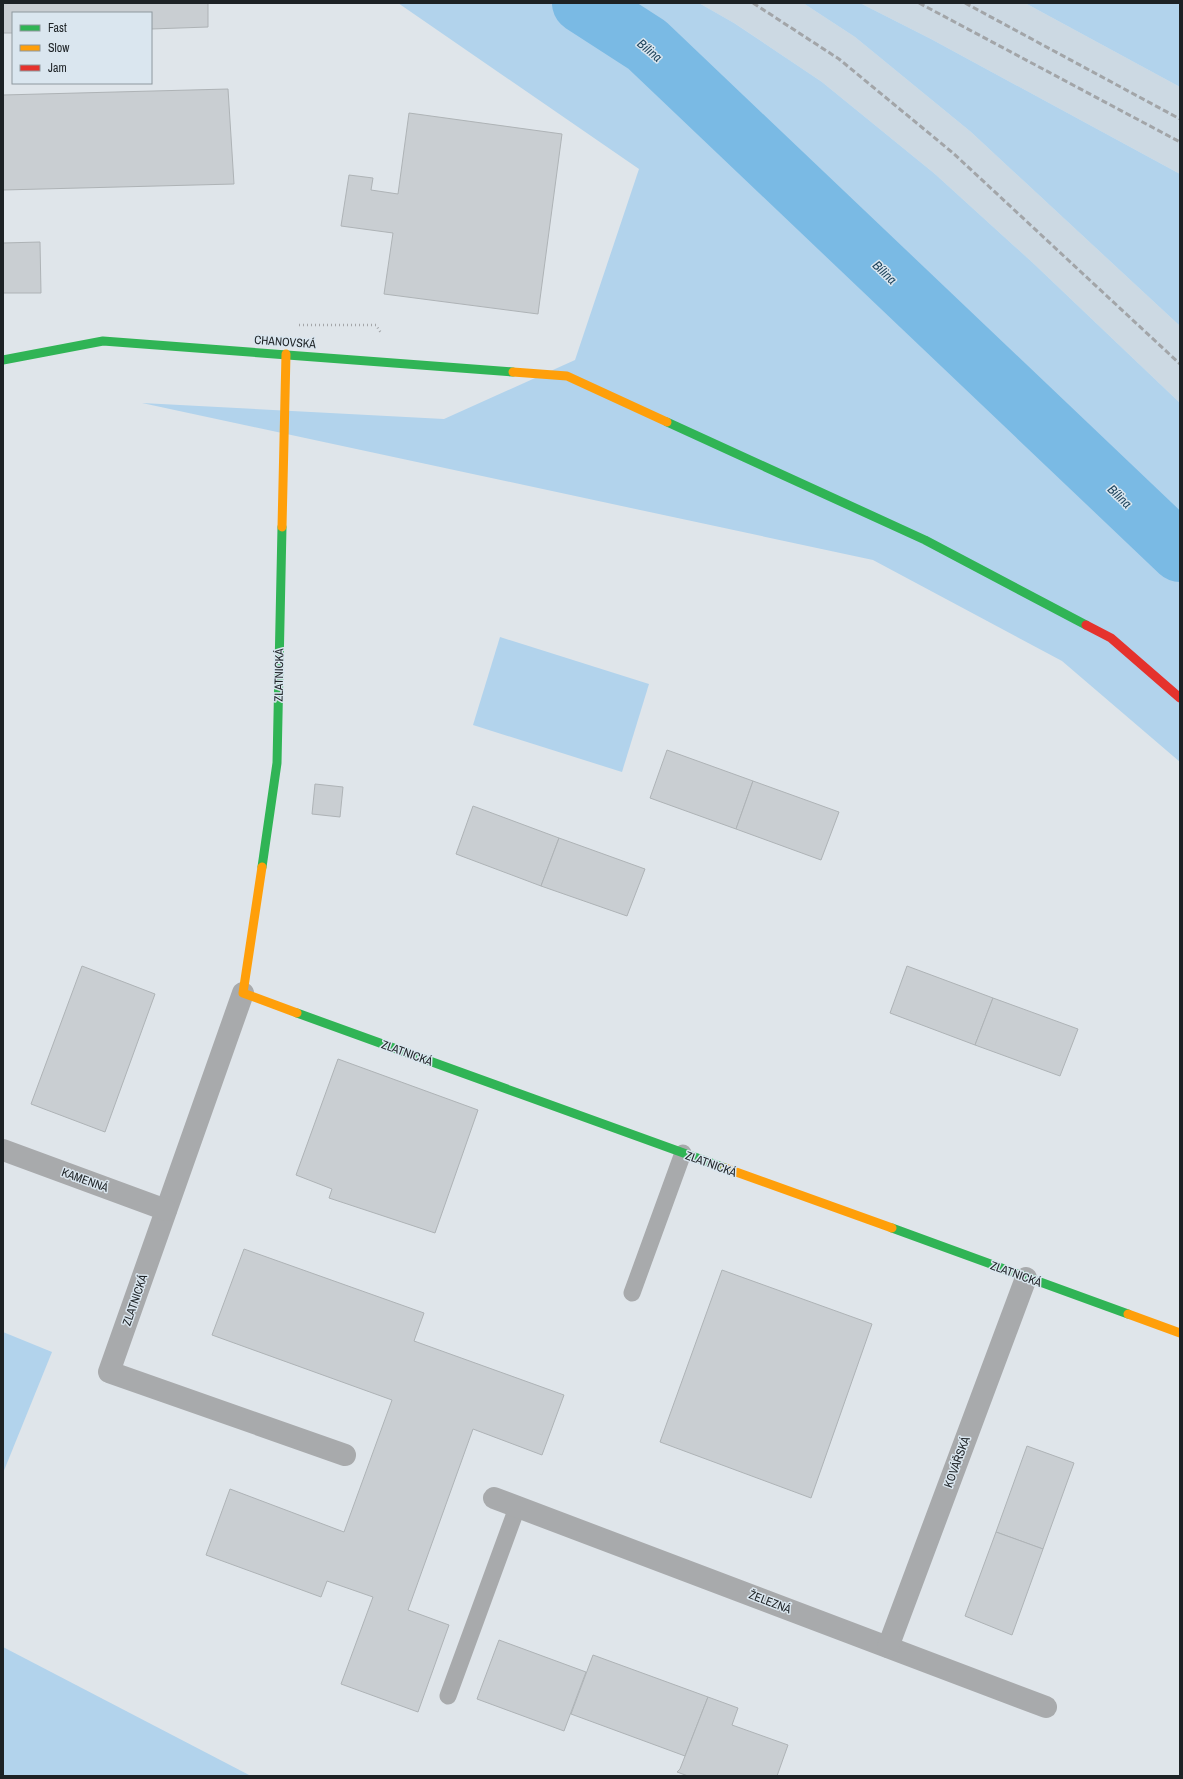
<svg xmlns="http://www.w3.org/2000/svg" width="1183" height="1779" font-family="'Archivo Narrow',sans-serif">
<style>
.built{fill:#ccd9e3}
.green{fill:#b2d3ec}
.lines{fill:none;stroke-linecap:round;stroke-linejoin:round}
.river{stroke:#7abae4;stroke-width:60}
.building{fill:#c9ced2;stroke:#aeb3b6}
.path{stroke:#a4a6a9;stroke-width:2.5;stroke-dasharray:1 3;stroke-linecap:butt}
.lane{stroke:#a8aaac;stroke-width:17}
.street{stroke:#a8aaac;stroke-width:22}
.fast{stroke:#30b455;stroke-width:9}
.slow{stroke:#ff9f0a;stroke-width:9}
.jam{stroke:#e5322d;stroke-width:9}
.rail{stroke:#a2a5a8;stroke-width:3;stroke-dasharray:6 3;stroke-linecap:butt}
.labels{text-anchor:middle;stroke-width:3;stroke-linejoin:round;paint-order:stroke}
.street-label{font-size:12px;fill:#1d2225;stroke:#dae6ef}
.water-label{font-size:13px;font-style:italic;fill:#1f445c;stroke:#dae6ef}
</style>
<rect width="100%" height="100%" fill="#dfe5ea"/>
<g class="built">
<path d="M 699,3 L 803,3 L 855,37 L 971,132 L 1180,326 L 1180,403 L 1033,263 L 935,174 L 822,82 L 734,23 Z"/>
<path d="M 860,3 L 1025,3 L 1180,87 L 1180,174 L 931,39 Z"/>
</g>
<g class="green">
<path d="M 398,3 L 699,3 L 734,23 L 822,82 L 935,174 L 1033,263 L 1180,403 L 1180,762 L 1062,661 L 873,560 L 142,403 L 444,419 L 575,360 L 639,169 Z"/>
<path d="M 803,3 L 860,3 L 931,39 L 1180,174 L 1180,326 L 971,132 L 855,37 Z"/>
<path d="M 1025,3 L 1180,3 L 1180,87 Z"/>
<path d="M 500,637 L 649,684 L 622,772 L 473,725 Z"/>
<path d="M 3,1332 L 52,1352 L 3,1473 Z"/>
<path d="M 3,1647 L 251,1776 L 3,1776 Z"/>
</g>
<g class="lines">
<path class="river" d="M 582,3 L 647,45 L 1180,552"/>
</g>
<g class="building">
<path d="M 3,3 L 208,3 L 208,27 L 151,29 L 151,13 L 13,13 L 13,33 L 3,33 Z"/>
<path d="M 228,89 L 234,184 L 3,190 L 3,95 Z"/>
<path d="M 409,113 L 562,134 L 538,314 L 384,294 L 393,233 L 341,226 L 349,175 L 373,178 L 371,190 L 398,194 Z"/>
<path d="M 40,242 L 41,293 L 3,293 L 3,243 Z"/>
<path d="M 667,750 L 753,781 L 736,829 L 650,798 Z"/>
<path d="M 753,781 L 839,812 L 821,860 L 736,829 Z"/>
<path d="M 315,784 L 343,787 L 340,817 L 312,814 Z"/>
<path d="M 473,806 L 559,838 L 541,886 L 456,854 Z"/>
<path d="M 559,838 L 645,869 L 627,916 L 541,886 Z"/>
<path d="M 82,966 L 155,994 L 105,1132 L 31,1104 Z"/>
<path d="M 907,966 L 993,998 L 975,1045 L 890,1013 Z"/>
<path d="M 993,998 L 1078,1029 L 1060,1076 L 975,1045 Z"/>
<path d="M 338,1059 L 478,1110 L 435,1233 L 329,1198 L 332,1189 L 296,1175 Z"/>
<path d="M 244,1249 L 424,1313 L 414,1341 L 564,1395 L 542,1455 L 473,1429 L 408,1610 L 449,1625 L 418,1712 L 341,1684 L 373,1597 L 327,1581 L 321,1597 L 206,1555 L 230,1489 L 344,1532 L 392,1400 L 212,1335 Z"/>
<path d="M 722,1270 L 872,1324 L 811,1498 L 660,1442 Z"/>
<path d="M 1027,1446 L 1074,1463 L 1043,1549 L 996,1532 Z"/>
<path d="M 996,1532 L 1043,1549 L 1012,1635 L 965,1616 Z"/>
<path d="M 499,1640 L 586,1672 L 564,1731 L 477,1699 Z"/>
<path d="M 593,1655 L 708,1697 L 685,1756 L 571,1714 Z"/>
<path d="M 708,1697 L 738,1708 L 732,1725 L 788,1745 L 777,1776 L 688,1776 L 677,1772 L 680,1769 Z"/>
</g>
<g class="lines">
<path class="path" d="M 299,325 L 376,325 L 381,333"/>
<g class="lane">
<path d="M 632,1293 L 683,1153"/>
<path d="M 448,1696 L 518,1505"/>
</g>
<g class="street">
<path d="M 243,993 L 109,1372 L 345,1455"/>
<path d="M 3,1150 L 166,1210"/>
<path d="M 494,1498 L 1046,1707"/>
<path d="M 888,1647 L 1026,1278"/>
</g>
<g class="fast">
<path d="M 3,360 L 103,341 L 513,372"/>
<path d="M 667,422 L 925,540 L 1086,625"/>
<path d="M 262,867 L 277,763 L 282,527"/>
<path d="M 297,1013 L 725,1168"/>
<path d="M 892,1228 L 1128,1314"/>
</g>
<g class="slow">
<path d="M 513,372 L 567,376 L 667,422"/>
<path d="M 282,527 L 286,354"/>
<path d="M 262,867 L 243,993 L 297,1013"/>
<path d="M 725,1168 L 892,1228"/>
<path d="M 1128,1314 L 1180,1333"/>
</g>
<path class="jam" d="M 1086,625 L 1111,638 L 1180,698"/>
<g class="rail">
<path d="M 753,3 L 839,59 L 953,153 L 1180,364"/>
<path d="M 919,3 L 1180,142"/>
<path d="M 965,3 L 1180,119"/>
</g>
</g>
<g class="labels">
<g class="street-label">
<text transform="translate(285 342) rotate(4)" y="4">CHANOVSKÁ</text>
<text transform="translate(279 675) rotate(-89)" y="4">ZLATNICKÁ</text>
<text transform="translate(407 1053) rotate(20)" y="4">ZLATNICKÁ</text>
<text transform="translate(711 1164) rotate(20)" y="4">ZLATNICKÁ</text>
<text transform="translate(85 1180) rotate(20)" y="4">KAMENNÁ</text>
<text transform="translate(1016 1274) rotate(20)" y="4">ZLATNICKÁ</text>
<text transform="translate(135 1300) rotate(-71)" y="4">ZLATNICKÁ</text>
<text transform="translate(957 1462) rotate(-70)" y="4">KOVÁŘSKÁ</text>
<text transform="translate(770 1602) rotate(21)" y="4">ŽELEZNÁ</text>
</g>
<g class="water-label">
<text transform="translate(650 50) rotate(40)" y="5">Bílina</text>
<text transform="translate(885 272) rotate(44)" y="5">Bílina</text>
<text transform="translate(1120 496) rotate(44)" y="5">Bílina</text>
</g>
</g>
<rect width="1183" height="1779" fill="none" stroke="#1d2225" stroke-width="8"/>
<rect x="12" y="12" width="140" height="72" fill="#dae6ef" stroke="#8e989e"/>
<rect x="20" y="25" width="20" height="6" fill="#30b455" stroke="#8e989e"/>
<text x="48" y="32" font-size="12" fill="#1d2225">Fast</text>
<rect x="20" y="45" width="20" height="6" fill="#ff9f0a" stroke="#8e989e"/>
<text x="48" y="52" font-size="12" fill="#1d2225">Slow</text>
<rect x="20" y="65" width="20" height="6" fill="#e5322d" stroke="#8e989e"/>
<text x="48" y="72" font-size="12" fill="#1d2225">Jam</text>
</svg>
